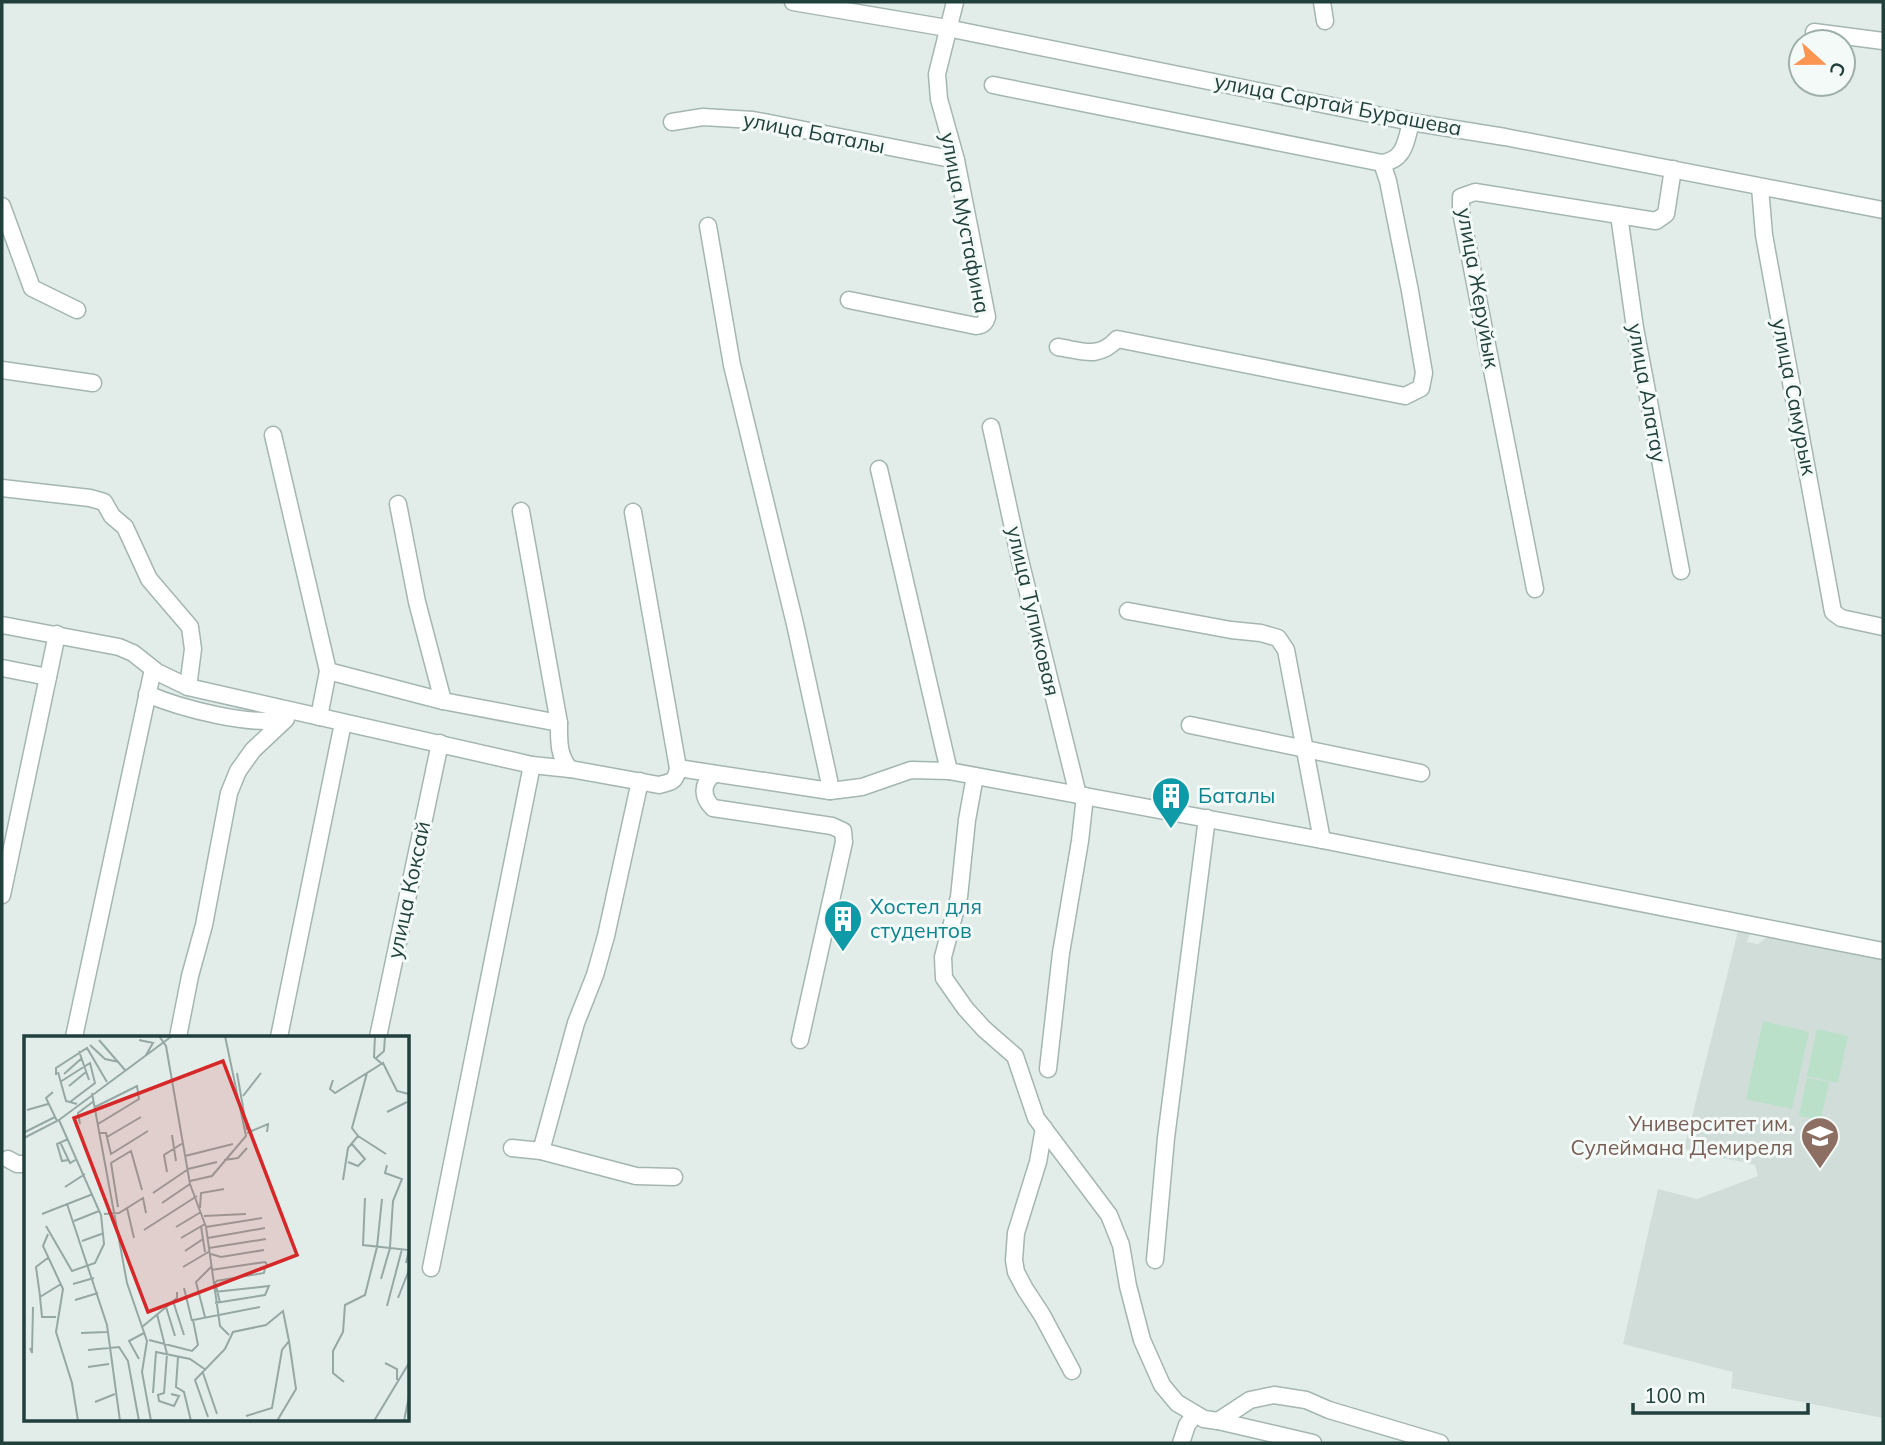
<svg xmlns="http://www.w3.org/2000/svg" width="1885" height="1445" font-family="Mulish,sans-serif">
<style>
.built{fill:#d0ddd9}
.pitch{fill:#bae0c9}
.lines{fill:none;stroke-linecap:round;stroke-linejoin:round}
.minor-casing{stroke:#a4b6b2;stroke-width:19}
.minor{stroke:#fff;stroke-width:16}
.labels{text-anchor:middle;stroke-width:6;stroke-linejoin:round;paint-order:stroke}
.street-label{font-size:21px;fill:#21403c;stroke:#f3faf7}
.culture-label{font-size:21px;fill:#0d838f;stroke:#f3faf7;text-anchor:start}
.education-label{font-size:21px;fill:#785e54;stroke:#f3faf7;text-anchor:end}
.inset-road{fill:none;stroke:#95a8a4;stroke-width:2}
.view{fill:#d62828;fill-opacity:0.15;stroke:#d62828;stroke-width:3.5}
.inset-edge{fill:none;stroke:#21403c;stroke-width:3.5}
</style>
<rect width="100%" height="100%" fill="#e2edea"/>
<path class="built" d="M 1738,931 L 1750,933 L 1747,942 L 1758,944 L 1767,937 L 1883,959 L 1883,1418 L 1731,1388 L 1733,1372 L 1623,1344 L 1658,1189 L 1697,1199 L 1758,1176 L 1755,1165 L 1684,1149 Z"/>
<g class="pitch">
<path d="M 1763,1021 L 1809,1032 L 1792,1109 L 1746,1099 Z"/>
<path d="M 1817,1029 L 1848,1036 L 1838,1083 L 1807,1076 Z"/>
<path d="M 1807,1078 L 1829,1082 L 1821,1120 L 1799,1116 Z"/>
</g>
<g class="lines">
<defs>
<g id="minor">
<path d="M 793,2 L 947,28 L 1411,122 L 1505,137 L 1883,210"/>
<path d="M 1322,2 L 1325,21"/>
<path d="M 1814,32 L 1883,41"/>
<path d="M 993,85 L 1382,163 L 1388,181 L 1410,291 L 1424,373 L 1421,388 L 1405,396 L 1117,339 C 1099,359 1083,351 1058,347"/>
<path d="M 672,122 L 703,117 L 753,120 L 956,160"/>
<path d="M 1382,163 C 1405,160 1406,141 1411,122"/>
<path d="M 1760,187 L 1764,235 L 1833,612 L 1841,618 L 1883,627"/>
<path d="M 2,206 L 32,288 L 77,310"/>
<path d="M 1619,215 L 1635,328 L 1681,571"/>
<path d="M 708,226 L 732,365 L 795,624 L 829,780 L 830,791"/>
<path d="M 849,300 L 976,326 C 982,325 985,324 987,317 L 956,160 L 939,99 L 937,74 L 955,2"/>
<path d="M 2,370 L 93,383"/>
<path d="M 991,427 L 1020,560 L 1078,795"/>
<path d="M 273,435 L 328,671 L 319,717"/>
<path d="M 879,469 L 949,771"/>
<path d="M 2,488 L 90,498 L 104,502 L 112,516 L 125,527 L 149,579 L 190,627 L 193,649 L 188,687"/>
<path d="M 398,504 L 417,602 L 443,701"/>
<path d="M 521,511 L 559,723 C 559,740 558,756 570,769"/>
<path d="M 1535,589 L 1461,212 L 1461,197 L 1475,192 L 1656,221 L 1666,214 L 1673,169"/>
<path d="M 1128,611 L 1231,630 L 1261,633 L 1278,638 L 1286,650 L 1322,840"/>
<path d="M 2,625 L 119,647 L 133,653 L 157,672 L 188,687 L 532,765 L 570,769 L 659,785 C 672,782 676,781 678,768 L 633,512"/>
<path d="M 2,668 L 48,677 L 57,634"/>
<path d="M 328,671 L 443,701 L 559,723"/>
<path d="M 147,694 C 180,708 251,727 284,719"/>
<path d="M 1190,725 L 1421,773"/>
<path d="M 678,768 L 830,791 L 862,787 L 911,770 L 949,771 L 1322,840 L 1883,951"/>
<path d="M 714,774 C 701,784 702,797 713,808 L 832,826 L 843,831 L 844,842 L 800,1040"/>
<path d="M 975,776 L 967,820 L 959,897 L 943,957 L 944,978 L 965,1008 L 984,1029 L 1015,1056 L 1036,1118 L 1109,1215 L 1121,1245 L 1128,1286 L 1142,1340 L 1162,1385 L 1177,1403 L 1204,1419 L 1218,1421 L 1250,1400 L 1274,1395 L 1306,1400 L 1329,1410 L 1440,1443"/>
<path d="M 2,895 L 48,677"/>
<path d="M 74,1037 L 153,669"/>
<path d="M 178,1037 L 190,976 L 204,925 L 229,793 L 238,771 L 253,750 L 286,719"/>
<path d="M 279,1037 L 343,723"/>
<path d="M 378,1037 L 440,743"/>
<path d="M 1048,1069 L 1061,953 L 1080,841 L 1085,796"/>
<path d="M 1044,1128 L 1038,1162 L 1016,1233 L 1014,1260 L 1016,1272 L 1025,1289 L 1042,1315 L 1072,1371"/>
<path d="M 512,1148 L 541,1151 L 576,1023 L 595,975 L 606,936 L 640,781"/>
<path d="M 541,1151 L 636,1176 L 674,1177"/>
<path d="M 8,1159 L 17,1164 L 26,1164"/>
<path d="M 1155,1260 L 1166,1138 L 1207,818"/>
<path d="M 431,1268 L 532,765"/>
<path d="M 1218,1421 L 1313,1443"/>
<path d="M 1181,1443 L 1187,1425 L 1195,1414"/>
</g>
</defs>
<use href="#minor" class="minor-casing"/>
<use href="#minor" class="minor"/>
</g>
<defs>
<symbol id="building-pin" viewBox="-11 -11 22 30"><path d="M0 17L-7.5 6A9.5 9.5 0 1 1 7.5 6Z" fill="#0f9aa8" stroke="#f3faf7"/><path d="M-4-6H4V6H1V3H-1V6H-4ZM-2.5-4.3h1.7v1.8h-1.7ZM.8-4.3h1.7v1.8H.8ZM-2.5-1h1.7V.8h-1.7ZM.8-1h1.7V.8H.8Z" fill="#fff"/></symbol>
<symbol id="university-pin" viewBox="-11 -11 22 30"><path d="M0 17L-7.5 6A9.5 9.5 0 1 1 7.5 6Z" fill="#8d6e63" stroke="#f3faf7"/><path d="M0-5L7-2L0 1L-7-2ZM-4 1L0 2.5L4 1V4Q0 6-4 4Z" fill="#fff"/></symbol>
</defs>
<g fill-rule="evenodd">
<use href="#building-pin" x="1149" y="774" width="44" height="60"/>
<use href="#building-pin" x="821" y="897" width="44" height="60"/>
<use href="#university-pin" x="1798" y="1114" width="44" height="60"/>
</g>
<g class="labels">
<g class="street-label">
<text transform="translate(1338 105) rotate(11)" y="7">улица Сартай Бурашева</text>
<text transform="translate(814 133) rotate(11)" y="7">улица Баталы</text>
<text transform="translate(965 223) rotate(79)" y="7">улица Мустафина</text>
<text transform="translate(1478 288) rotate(80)" y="7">улица Жеруйык</text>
<text transform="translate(1647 393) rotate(80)" y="7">улица Алатау</text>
<text transform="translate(1794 397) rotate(79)" y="7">улица Самурык</text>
<text transform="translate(1033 611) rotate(77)" y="7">улица Тупиковая</text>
<text transform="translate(409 890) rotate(-78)" y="7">улица Коксай</text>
</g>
<g class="culture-label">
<text x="1198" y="803">Баталы</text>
<text x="870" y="914">Хостел для<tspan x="870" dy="24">студентов</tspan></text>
</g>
<g class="education-label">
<text x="1793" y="1131">Университет им.<tspan x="1793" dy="24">Сулеймана Демиреля</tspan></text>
</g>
</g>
<g transform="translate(24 1036)">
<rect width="385" height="385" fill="#e2edea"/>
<path class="inset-road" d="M 135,0 L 142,10 L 166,148 L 182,191 L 196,290 L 205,299M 351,0 L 350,21 L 357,27M 75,4 L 101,34M 115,4 L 129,7 L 122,19M 66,9 L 81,23 L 95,26M 55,15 L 65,44M 351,23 L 360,15 L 361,0M 34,36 L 42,65 L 53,68M 213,37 L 223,94M 40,38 L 58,22M 32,39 L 32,32 L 63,12 L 83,46M 309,44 L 306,53 L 311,57 L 359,27 L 373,55 L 385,58M 36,46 L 66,27 L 71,47 L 46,66M 45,50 L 62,36M 29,56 L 22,62 L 33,85M 68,57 L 103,247 L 123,305 L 118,336 L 127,385M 219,60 L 237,37M 71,71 L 113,50 L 115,63 L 74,88M 3,74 L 24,68M 363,76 L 383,66M 56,88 L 54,77 L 70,65M 1,96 L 31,81M 76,97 L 82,97 L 87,118 L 124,95M 223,97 L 244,88 L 243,96M 148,99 L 152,125M 334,100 L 362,118M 83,101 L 117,81M 0,102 L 35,84 L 148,0M 44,103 L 33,108 L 38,125 L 44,124M 36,106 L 46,127 L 53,123M 161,120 L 209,108M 200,124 L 214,122 L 223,112M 324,126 L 334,130 L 341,123 L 327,107M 363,129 L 361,137 L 378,143 L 369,165 L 366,211M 164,133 L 193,126M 143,136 L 140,119 L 159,107M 319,144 L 324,112 L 334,100 L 328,92 L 343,37M 166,145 L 188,140 L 222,100 L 201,0M 41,151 L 61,138M 129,157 L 163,134M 341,162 L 339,209 L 385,214 L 382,227M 138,167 L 166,148M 43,168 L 83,289 L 96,385M 94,171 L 87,127 L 107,115 L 118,154M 103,172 L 110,202M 176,172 L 177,157 L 200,153M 18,178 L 69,158M 80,178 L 95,177 L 119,162 L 122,177M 180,180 L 222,178M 50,185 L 75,175M 22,190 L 48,235 L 71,227 L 80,208 L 77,179 L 35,84M 177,190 L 181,216M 152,191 L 177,176M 182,191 L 238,182M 120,194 L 173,160M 24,198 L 19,210 L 39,253 L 32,296 L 48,347 L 54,385M 157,202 L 181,188M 184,202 L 241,192M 58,205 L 80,197M 185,212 L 242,203M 161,215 L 179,203M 187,218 L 197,221 L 240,214M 159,231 L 186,215M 187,234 L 241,226 L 244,230M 357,243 L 366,212M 191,245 L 196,267M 192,245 L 240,237 L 241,232M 49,248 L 70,242M 160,252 L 168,285M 190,256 L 245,250 L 241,259 L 191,267M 16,260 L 12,231 L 25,221M 374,262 L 385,234M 51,264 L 74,257M 149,265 L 160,299M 363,270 L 378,213M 142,271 L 151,300M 133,278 L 143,318 L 140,357 L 134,359 L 135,365 L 150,370 L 155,360 L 147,358M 32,281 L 18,281 L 16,261 L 37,248M 181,281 L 172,246 L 188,230M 118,291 L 153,262 L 153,256M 57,297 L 83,296M 125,304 L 168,315 L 174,309 L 169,284 L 236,271M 6,312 L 8,317 L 9,271M 64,314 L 95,311 L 104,325 L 115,385M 154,321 L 152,351 L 160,356 L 167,385M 115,323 L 105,305 L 120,297M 361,327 L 373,333 L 373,344M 64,331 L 85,328M 179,337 L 193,378M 320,346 L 309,337 L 309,315 L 319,296 L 321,269 L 341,259 L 353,211 L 358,163M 129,357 L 132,316 L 166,323 L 182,334M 71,366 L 91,358M 184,381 L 171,344 L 201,313 L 209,296 L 242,289 L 259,275 L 265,305 L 258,314 L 248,372 L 222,380M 253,385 L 272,353 L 265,305M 350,385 L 385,327M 380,385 L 385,360"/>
<path class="view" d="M 199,25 L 273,219 L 124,276 L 50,82 Z"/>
<rect width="385" height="385" class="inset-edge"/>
</g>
<rect width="1885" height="1445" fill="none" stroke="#21403c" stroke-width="7"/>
<g transform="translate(1822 63) rotate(111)"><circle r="33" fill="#f3faf7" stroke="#9fb0ac" stroke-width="2"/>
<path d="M0-5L12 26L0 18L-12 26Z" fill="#fc9452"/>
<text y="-10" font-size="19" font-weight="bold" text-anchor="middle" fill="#21403c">С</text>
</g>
<path d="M1633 1403v10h175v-10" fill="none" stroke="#21403c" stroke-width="3.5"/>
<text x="1644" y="1403" font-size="21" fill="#21403c" stroke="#f3faf7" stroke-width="5" paint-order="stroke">100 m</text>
</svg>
